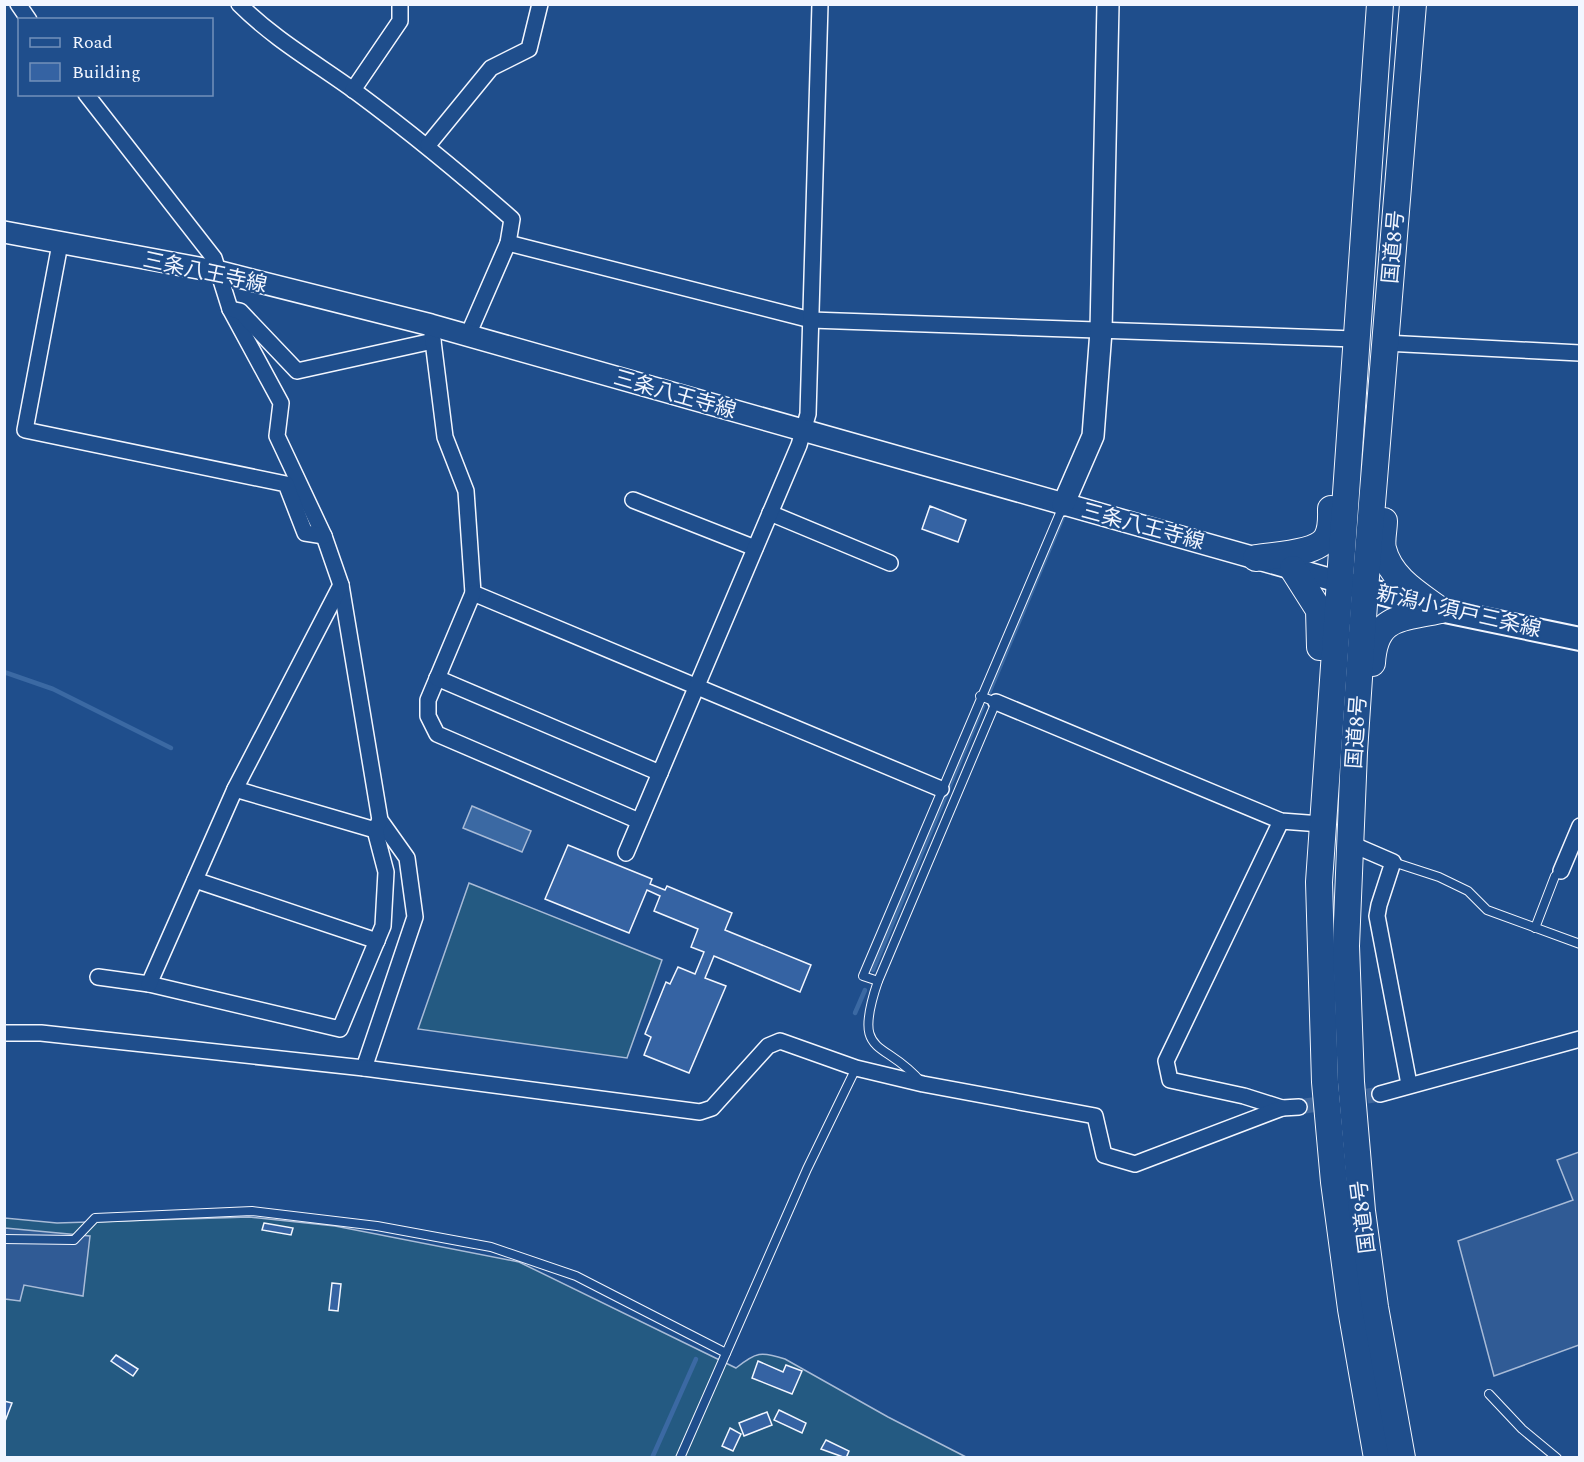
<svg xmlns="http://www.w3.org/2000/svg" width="1584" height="1462" font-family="Spectral,'Noto Sans JP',serif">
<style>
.grass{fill:#245a82;stroke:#a8bbd7;stroke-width:1.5}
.parking{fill:#305b95;stroke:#a8bbd7;stroke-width:1.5}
.water{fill:#3b69a3;stroke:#a8bbd7;stroke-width:1.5}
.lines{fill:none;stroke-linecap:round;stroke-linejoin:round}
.stream{stroke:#3b69a3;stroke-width:4.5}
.building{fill:#3563a3;stroke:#f2f6ff;stroke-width:1.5}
.street-tunnel{stroke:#3f679d;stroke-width:15;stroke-dasharray:15 8;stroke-linecap:butt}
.lane-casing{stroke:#f2f6ff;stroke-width:10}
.street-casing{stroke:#f2f6ff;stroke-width:18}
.secondary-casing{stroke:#f2f6ff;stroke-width:24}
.primary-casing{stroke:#f2f6ff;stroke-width:26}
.highway-casing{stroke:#f2f6ff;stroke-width:28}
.lane{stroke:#1f4e8c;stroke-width:8}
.street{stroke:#1f4e8c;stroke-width:15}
.secondary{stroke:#1f4e8c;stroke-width:21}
.primary{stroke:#1f4e8c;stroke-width:22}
.highway{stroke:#1f4e8c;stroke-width:26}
.labels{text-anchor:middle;stroke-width:4.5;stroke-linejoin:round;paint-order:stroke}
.street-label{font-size:21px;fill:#f2f6ff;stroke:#1f4e8c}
</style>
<rect width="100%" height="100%" fill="#1f4e8c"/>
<g class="grass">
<path d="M 469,883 L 662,960 L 627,1058 L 418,1029 Z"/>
<path d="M 249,1217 L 335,1226 L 519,1262 L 736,1368 C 756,1352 761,1351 785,1359 L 888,1417 L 966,1457 L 5,1458 L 5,1218 L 57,1223 Z"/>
</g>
<g class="parking">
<path d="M 1579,1152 L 1579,1345 L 1494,1376 L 1458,1241 L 1573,1200 L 1557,1160 Z"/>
<path d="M 5,1228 L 90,1236 L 83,1296 L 24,1285 L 20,1301 L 5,1299 Z"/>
</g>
<path class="water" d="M 472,806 L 531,831 L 522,852 L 463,828 Z"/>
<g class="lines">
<g class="stream">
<path d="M 4,672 L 53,689 L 171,748"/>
<path d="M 989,693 L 1063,517"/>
<path d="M 873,970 L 983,706"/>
<path d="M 855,1013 L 865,990"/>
<path d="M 652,1458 L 696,1359"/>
</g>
</g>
<g class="building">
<path d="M 930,506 L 966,520 L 958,542 L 922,529 Z"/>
<path d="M 568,845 L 652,879 L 650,884 L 665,890 L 667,886 L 732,913 L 725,930 L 811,965 L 800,992 L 714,956 L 705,978 L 726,986 L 689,1073 L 644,1055 L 651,1037 L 645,1034 L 666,982 L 670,984 L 678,967 L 695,974 L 704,952 L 691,947 L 698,929 L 654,911 L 660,896 L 647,890 L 629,933 L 545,899 Z"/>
<path d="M 264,1223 L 293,1228 L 291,1235 L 262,1230 Z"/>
<path d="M 332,1283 L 341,1284 L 338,1311 L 329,1310 Z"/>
<path d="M 116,1355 L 138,1369 L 133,1376 L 111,1361 Z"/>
<path d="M 758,1361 L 783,1372 L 786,1365 L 802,1371 L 792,1394 L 752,1378 Z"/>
<path d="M 4,1401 L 12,1403 L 4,1424 Z"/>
<path d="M 779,1410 L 806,1423 L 802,1433 L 774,1420 Z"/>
<path d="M 767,1412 L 772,1425 L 744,1436 L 739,1423 Z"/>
<path d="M 730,1428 L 741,1434 L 733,1451 L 722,1446 Z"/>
<path d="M 826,1440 L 849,1451 L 846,1458 L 821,1449 Z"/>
</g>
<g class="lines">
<path class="street-tunnel" d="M 1299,1107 L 1380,1094"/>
<defs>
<g id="lane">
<path d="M 1393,862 L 1439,877 L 1468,891 L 1487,910 L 1580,944"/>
<path d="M 1535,928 L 1555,876 L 1561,871"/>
<path d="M 878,981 L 863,976 L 1063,506"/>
<path d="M 922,1083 C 885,1038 851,1060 878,981 L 996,702 L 980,696"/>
<path d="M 4,1239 L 74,1240 L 95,1218 L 252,1211 L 377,1226 L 491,1247 L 576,1276 L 726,1353"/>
<path d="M 1489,1394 L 1522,1429 L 1557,1458"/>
<path d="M 680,1458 L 807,1169 L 856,1068"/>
</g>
<g id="street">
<path d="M 18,4 L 29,20"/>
<path d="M 239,4 C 274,39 316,63 356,92 C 410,132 461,174 512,219 L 508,243 L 468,335"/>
<path d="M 353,90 L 400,21 L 400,4"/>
<path d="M 86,94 L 214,258 L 230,309 L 281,403 L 277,436 L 324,536 L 341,585 L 380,820 L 407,858 L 415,917 L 364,1068"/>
<path d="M 428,145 L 491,68 L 529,49 L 540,4"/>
<path d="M 508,243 L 811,320 L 1355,339"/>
<path d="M 60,244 L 25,430 L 286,484 L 305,533 L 324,536"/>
<path d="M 230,309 L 240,311 L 297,371 L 433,341"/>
<path d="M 431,325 L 445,437 L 466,491 L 473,593 L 941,789"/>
<path d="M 1385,343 L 1580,353"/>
<path d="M 633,500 L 755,548"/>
<path d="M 770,513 L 890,563"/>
<path d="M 473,593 L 428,700 L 428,716 L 437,734 L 639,821"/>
<path d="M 437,678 L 660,773"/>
<path d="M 996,702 L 1281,821 L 1321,824"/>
<path d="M 235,789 L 375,830"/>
<path d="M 1281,821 L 1166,1061 L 1170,1080 L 1244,1096 L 1282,1108"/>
<path d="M 1349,843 L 1393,862 L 1379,905 L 1377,916 L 1409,1084"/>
<path d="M 626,853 L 799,445 L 808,414 L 820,4"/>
<path d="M 1561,871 L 1580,826"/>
<path d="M 195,880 L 377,941"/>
<path d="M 98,977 L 149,984 L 340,1029 L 383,926 L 386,872 L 375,830 L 380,820"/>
<path d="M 149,984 L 235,789 L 341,585"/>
<path d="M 4,1033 L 41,1033 L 364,1068 L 700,1112 L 712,1108 L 768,1046 L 780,1041 L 856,1068 L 923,1084 L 1095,1116 L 1104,1155 L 1135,1164 L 1282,1108 L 1299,1107"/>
<path d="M 1380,1094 L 1580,1039"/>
</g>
<g id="secondary">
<path d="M 4,232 L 220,272 L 431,325 L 1340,582"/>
<path d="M 1063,505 L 1093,436 L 1101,331 L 1108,4"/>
</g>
<path id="primary" d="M 1348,584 L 1440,610 L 1580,639"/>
<g id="highway">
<path d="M 1384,521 C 1384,529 1381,541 1383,549 C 1390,578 1418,594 1440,610"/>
<path d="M 1256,558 C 1274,555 1318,554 1327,537 C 1332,528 1331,518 1331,509"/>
<path d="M 1293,569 L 1319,610 L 1320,647"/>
<path d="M 1372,663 C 1375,615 1401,619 1440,610"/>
<path d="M 1377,1458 L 1351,1309 L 1334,1182 L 1325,1082 L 1319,882 L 1380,4"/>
<path d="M 1402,1458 L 1375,1307 L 1362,1211 L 1351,1082 L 1346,946 L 1354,752 L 1365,589 L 1413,4"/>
</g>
</defs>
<use href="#lane" class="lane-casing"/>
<use href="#street" class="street-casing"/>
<use href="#secondary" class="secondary-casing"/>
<use href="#primary" class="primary-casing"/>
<use href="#highway" class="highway-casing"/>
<use href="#lane" class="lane"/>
<use href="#street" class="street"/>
<use href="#secondary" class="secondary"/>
<use href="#primary" class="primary"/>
<use href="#highway" class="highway"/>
</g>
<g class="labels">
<g class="street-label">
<text transform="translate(1393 247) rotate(-85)" y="7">国道8号</text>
<text transform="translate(205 272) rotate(12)" y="7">三条八王寺線</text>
<text transform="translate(675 394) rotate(16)" y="7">三条八王寺線</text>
<text transform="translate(1143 526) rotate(15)" y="7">三条八王寺線</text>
<text transform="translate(1459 611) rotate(13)" y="7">新潟小須戸三条線</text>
<text transform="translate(1356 732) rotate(-86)" y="7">国道8号</text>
<text transform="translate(1363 1217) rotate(-97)" y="7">国道8号</text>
</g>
</g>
<rect width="1584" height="1462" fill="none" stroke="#f2f6ff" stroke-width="12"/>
<rect x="18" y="18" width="195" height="78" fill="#1f4e8c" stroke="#7391ba" stroke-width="1.5"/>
<rect x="30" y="38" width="30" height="9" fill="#1f4e8c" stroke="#7391ba" stroke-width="1.5"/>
<text x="72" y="48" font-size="18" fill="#f2f6ff">Road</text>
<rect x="30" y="63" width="30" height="18" fill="#3563a3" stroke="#7391ba" stroke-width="1.5"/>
<text x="72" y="78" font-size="18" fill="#f2f6ff">Building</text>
</svg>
